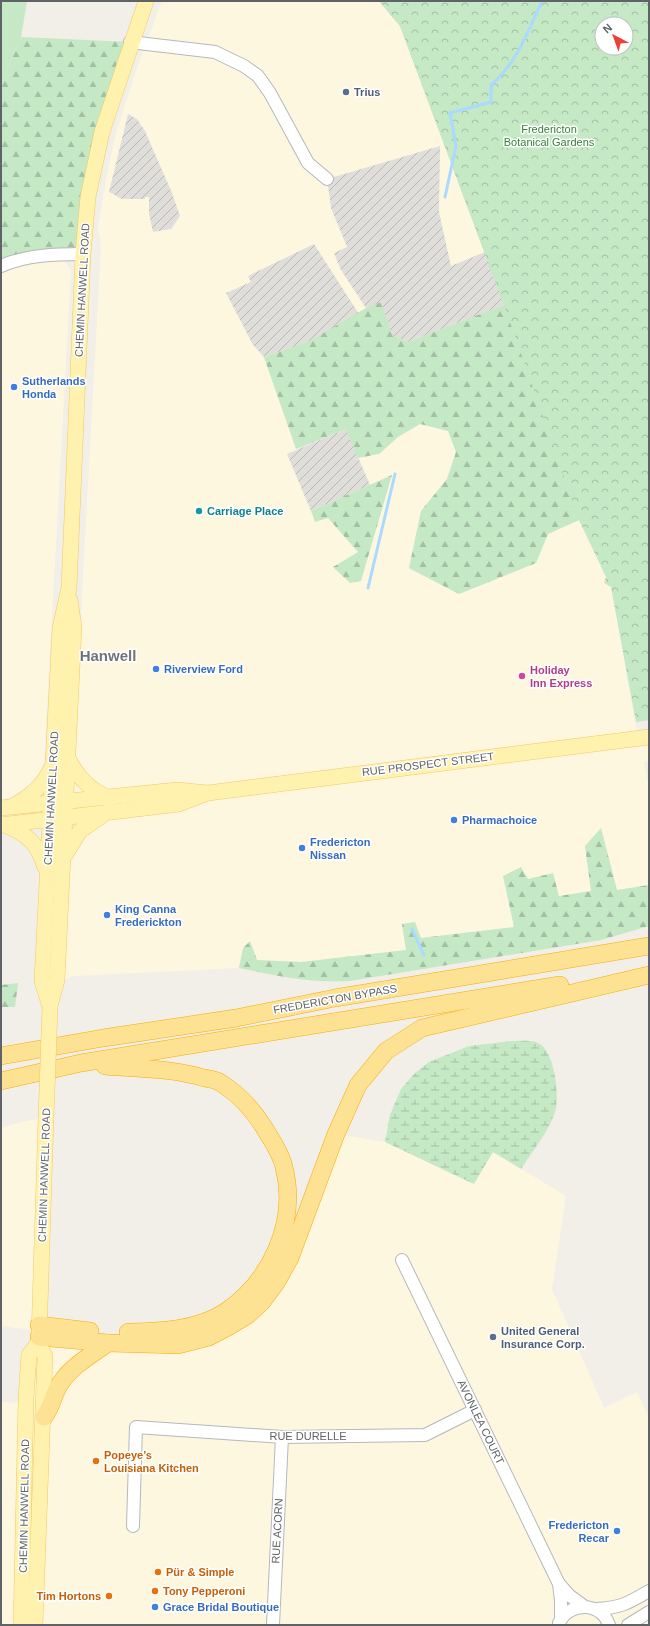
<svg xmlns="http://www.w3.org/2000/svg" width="650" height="1626" font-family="Helvetica,sans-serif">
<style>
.commercial{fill:#fef7e0}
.industrial{fill:url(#industrial-furrows)}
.grass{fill:#c5e8c5}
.forest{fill:url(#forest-firs)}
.wetland{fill:url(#wetland-marsh)}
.park{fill:url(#park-crowns);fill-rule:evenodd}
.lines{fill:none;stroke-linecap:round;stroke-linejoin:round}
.stream{stroke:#aadaff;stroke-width:3}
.minor-casing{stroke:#b5b8bc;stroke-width:14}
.major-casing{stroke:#f2c960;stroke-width:16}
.highway-casing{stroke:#f9ab00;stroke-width:18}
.minor{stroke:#fff;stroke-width:12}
.major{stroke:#fff2af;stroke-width:15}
.highway{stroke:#fde293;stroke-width:17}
.major-bridge-casing{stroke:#f2c960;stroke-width:16;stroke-linecap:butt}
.major-bridge{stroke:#fff2af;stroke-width:15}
.service-dot{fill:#5c6f8a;stroke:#fff;stroke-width:1.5}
.shop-dot{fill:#3f7fe0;stroke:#fff;stroke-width:1.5}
.culture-dot{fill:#0f9aa8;stroke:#fff;stroke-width:1.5}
.hotel-dot{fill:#d1479c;stroke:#fff;stroke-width:1.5}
.food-dot{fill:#e8710a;stroke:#fff;stroke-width:1.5}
.labels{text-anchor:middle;stroke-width:3;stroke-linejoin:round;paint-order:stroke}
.service-label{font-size:11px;font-weight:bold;fill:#4e5e75;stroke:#fff;text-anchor:start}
.park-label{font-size:11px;fill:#348238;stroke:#fff}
.street-label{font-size:11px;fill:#5f6368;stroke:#fff}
.shop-label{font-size:11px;font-weight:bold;fill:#366cbe;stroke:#fff;text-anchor:start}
.culture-label{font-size:11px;font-weight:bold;fill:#0d838f;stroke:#fff;text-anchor:start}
.hotel-label{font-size:11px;font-weight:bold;fill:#b23c85;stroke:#fff;text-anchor:start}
.food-label{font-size:11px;font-weight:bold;fill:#c56008;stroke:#fff;text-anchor:start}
.district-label{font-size:15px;font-weight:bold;fill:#70757a;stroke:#fff}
</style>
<defs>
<pattern id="industrial-furrows" width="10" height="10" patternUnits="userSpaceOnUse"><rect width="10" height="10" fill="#e0deda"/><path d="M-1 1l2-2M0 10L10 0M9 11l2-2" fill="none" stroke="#b9b8b5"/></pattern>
<pattern id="forest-firs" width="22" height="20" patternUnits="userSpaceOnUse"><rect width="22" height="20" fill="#c5e8c5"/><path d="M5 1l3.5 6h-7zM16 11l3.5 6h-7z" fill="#a3c0a4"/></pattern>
<pattern id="wetland-marsh" width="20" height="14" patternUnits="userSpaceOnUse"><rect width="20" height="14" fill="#c5e8c5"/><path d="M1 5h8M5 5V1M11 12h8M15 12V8" fill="none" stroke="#a3c0a4"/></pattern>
<pattern id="park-crowns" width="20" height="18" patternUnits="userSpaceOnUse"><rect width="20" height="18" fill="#c5e8c5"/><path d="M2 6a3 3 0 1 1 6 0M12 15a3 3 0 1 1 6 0" fill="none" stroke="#a3c0a4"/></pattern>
</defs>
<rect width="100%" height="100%" fill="#f1efe8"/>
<g class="commercial">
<path d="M 162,1 L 379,1 L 400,26 L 504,305 L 366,308 L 359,314 L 264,358 L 296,449 L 379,454 L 398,437 L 420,424 L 448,431 L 456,452 L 447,479 L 421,511 L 409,569 L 459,594 L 536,563 L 548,534 L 579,520 L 611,587 L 638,738 L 649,737 L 649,761 L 644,762 L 649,788 L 649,885 L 617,890 L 601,828 L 585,846 L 591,891 L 559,896 L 514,927 L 420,938 L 415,922 L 402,924 L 406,950 L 301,962 L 257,960 L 250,942 L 243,948 L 239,968 L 72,976 L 61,981 L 101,246 L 98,227 L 108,169 L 116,134 L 137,68 Z"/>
<path d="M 59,254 L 71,270 L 44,763 L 40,773 L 33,783 L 12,797 L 1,800 L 1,266 Z"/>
<path d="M 46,1118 L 39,1331 L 1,1326 L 1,1128 L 26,1121 Z"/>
<path d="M 336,1134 L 385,1142 L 473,1184 L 493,1152 L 566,1196 L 552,1289 L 604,1408 L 637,1392 L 649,1418 L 649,1625 L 1,1625 L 1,1402 L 27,1403 L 39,1334 L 77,1345 L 262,1302 Z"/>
</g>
<g class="industrial">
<path d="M 128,114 L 137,119 L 145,131 L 172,193 L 180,216 L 171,229 L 153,232 L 149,214 L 149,197 L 145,197 L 145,199 L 122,199 L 109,192 Z"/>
<path d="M 440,146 L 439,212 L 451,266 L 485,252 L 504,305 L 408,342 L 392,335 L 381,303 L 366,308 L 341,270 L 334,253 L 347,247 L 331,208 L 327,179 Z"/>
<path d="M 314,244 L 359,314 L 310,341 L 264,357 L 253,345 L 226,293 L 251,282 L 248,276 Z"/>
<path d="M 346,429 L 370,485 L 311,511 L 287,454 Z"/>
</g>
<path class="grass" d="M 1,1 L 27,1 L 21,37 L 1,85 Z"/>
<g class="forest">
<path d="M 379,1 L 649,1 L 597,16 L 600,522 L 579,520 L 548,534 L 536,563 L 459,594 L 409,568 L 421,511 L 447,479 L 456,452 L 448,431 L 420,424 L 398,437 L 379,454 L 358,458 L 346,429 L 296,449 L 264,357 L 310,341 L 366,308 L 381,302 L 392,335 L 408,342 L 504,305 L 400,26 Z"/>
<path d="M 21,37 L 130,42 L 102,132 L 83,254 L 1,266 L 1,85 Z"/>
<path d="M 392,475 L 361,581 L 350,583 L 333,567 L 358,552 L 328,518 L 315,522 L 311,511 Z"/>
<path d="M 601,828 L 617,890 L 649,885 L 649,926 L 601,940 L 350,981 C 312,983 276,976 239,968 L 243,948 L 250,941 L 257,960 L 301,962 L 406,950 L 402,924 L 415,922 L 421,938 L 514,927 L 503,876 L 521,867 L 528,879 L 553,873 L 559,896 L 591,891 L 585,846 Z"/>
<path d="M 18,983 L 15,1007 L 1,1007 L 1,985 Z"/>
</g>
<path class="wetland" d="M 513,1041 C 520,1041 532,1040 538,1043 C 554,1051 559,1090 556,1108 C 552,1127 532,1152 521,1169 L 493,1152 L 474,1184 L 385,1142 L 390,1115 L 401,1089 L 414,1074 L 429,1062 L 469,1046 Z"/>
<path class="park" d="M 379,1 L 649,1 L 649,720 L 636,722 L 611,587 L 604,583 L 606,577 L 579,520 L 504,305 L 400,26 ZM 602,24 L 626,24 L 626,48 L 602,48 Z"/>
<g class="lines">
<g class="stream">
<path d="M 445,197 L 456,146 L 450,113 L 491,102 L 491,85 C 517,63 528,31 542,1"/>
<path d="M 368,588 L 395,474"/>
<path d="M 412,929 L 424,955"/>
</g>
<defs>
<g id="minor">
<path d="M 130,42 L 215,52 L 244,66 L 258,76 L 270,93 L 308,163 L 327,179"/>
<path d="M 1,266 C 26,255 56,254 83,254"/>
<path d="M 402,1260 L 559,1584 L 561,1600 L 561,1619"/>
<path d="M 133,1526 L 136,1427 L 282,1437 L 425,1435 L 475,1410"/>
<path d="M 559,1584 L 570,1596 L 585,1607"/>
<path d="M 595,1609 C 620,1608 627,1604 649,1591"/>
<path d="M 559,1623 C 569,1601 602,1602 609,1625"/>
<path d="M 273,1625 L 282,1437"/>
<path d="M 628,1625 L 649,1612"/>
</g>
<g id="major">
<path d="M 68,758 C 78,778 89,789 109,798"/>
<path d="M 13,806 C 32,796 44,784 53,765"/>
<path d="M 1,808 L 177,790 L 208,793 L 649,737"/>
<path d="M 1,825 L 179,804 L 205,794"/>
<path d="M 4,825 C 28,834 37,843 45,867"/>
<path d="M 65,855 L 80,831 L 103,815"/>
<path d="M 50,1006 L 57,980 L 74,627 L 70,600"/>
<path d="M 50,1007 L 42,981 L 60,628 L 69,588 L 83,254 L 88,197 L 102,132 L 146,1"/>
<path d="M 21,1625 L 26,1398 L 29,1355 L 38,1343 L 39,1337 L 46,1118"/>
<path d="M 35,1625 L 45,1356 L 38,1343"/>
</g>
<g id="highway">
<path d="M 1,1056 L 103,1038 L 236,1018 L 335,998 L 649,946"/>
<path d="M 105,1066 C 139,1069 171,1068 204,1078 C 210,1079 217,1080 221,1083 C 240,1095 254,1111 265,1129 C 272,1141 281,1153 284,1167 C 298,1222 271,1281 225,1312 C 197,1330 160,1332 128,1332"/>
<path d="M 1,1081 L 81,1063 L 560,985"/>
<path d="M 39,1325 L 90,1331"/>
<path d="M 39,1337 L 108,1343 L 178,1345 L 209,1337 L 228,1327 L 248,1315 L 262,1302 L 276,1283 L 290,1258 L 336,1134 L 358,1085 L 386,1051 L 422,1028 L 649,975"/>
<path d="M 44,1417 C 53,1406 53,1392 62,1381 C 73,1365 93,1354 108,1343"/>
</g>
</defs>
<use href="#minor" class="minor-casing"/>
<use href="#major" class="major-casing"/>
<use href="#highway" class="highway-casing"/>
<use href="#minor" class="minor"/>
<use href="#major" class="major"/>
<use href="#highway" class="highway"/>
<defs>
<path id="major-bridge" d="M 46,1118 L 50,1007"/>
</defs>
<use href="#major-bridge" class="major-bridge-casing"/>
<use href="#major-bridge" class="major-bridge"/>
</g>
<g class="service-dot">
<circle cx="346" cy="92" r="4"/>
<circle cx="493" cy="1337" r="4"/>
</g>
<g class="shop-dot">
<circle cx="14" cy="387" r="4"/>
<circle cx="156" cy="669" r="4"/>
<circle cx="454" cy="820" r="4"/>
<circle cx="302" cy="848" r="4"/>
<circle cx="107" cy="915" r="4"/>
<circle cx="617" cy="1531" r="4"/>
<circle cx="155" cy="1607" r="4"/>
</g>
<circle class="culture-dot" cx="199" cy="511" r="4"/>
<circle class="hotel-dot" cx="522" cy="676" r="4"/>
<g class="food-dot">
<circle cx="96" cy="1461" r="4"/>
<circle cx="158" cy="1572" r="4"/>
<circle cx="155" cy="1591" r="4"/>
<circle cx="109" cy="1596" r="4"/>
</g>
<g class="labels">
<g class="service-label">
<text x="354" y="96">Trius</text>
<text x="501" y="1335">United General<tspan x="501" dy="13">Insurance Corp.</tspan></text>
</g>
<g class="park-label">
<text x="549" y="133">Fredericton<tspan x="549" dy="13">Botanical Gardens</tspan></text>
</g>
<g class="street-label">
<text transform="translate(82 290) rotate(-87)" y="4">CHEMIN HANWELL ROAD</text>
<text transform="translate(428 764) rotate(-7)" y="4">RUE PROSPECT STREET</text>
<text transform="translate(51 798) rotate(-87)" y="4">CHEMIN HANWELL ROAD</text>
<text transform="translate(335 999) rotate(-10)" y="4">FREDERICTON BYPASS</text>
<text transform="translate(44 1175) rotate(-88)" y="4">CHEMIN HANWELL ROAD</text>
<text transform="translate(481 1422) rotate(64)" y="4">AVONLEA COURT</text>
<text x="308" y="1440">RUE DURELLE</text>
<text transform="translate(24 1506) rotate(-89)" y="4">CHEMIN HANWELL ROAD</text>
<text transform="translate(277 1531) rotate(-87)" y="4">RUE ACORN</text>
</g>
<g class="shop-label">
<text x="22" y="385">Sutherlands<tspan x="22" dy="13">Honda</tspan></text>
<text x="164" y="673">Riverview Ford</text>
<text x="462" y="824">Pharmachoice</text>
<text x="310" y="846">Fredericton<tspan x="310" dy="13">Nissan</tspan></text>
<text x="115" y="913">King Canna<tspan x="115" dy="13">Frederickton</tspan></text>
<text x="609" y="1529" text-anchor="end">Fredericton<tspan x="609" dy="13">Recar</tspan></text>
<text x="163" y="1611">Grace Bridal Boutique</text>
</g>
<g class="culture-label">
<text x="207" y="515">Carriage Place</text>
</g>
<g class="hotel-label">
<text x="530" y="674">Holiday<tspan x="530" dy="13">Inn Express</tspan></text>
</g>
<g class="food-label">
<text x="104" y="1459">Popeye’s<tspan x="104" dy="13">Louisiana Kitchen</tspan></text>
<text x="166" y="1576">Pür &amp; Simple</text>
<text x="163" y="1595">Tony Pepperoni</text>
<text x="101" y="1600" text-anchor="end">Tim Hortons</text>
</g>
<g class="district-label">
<text x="108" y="661">Hanwell</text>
</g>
</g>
<rect width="650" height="1626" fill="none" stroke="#5f6368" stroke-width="4"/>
<g transform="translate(614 36) rotate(319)"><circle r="19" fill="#ffffff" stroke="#bfc1c3"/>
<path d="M0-3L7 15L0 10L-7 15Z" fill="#ea4335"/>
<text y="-6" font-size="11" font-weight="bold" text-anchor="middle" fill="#5f6368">N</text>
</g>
</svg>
